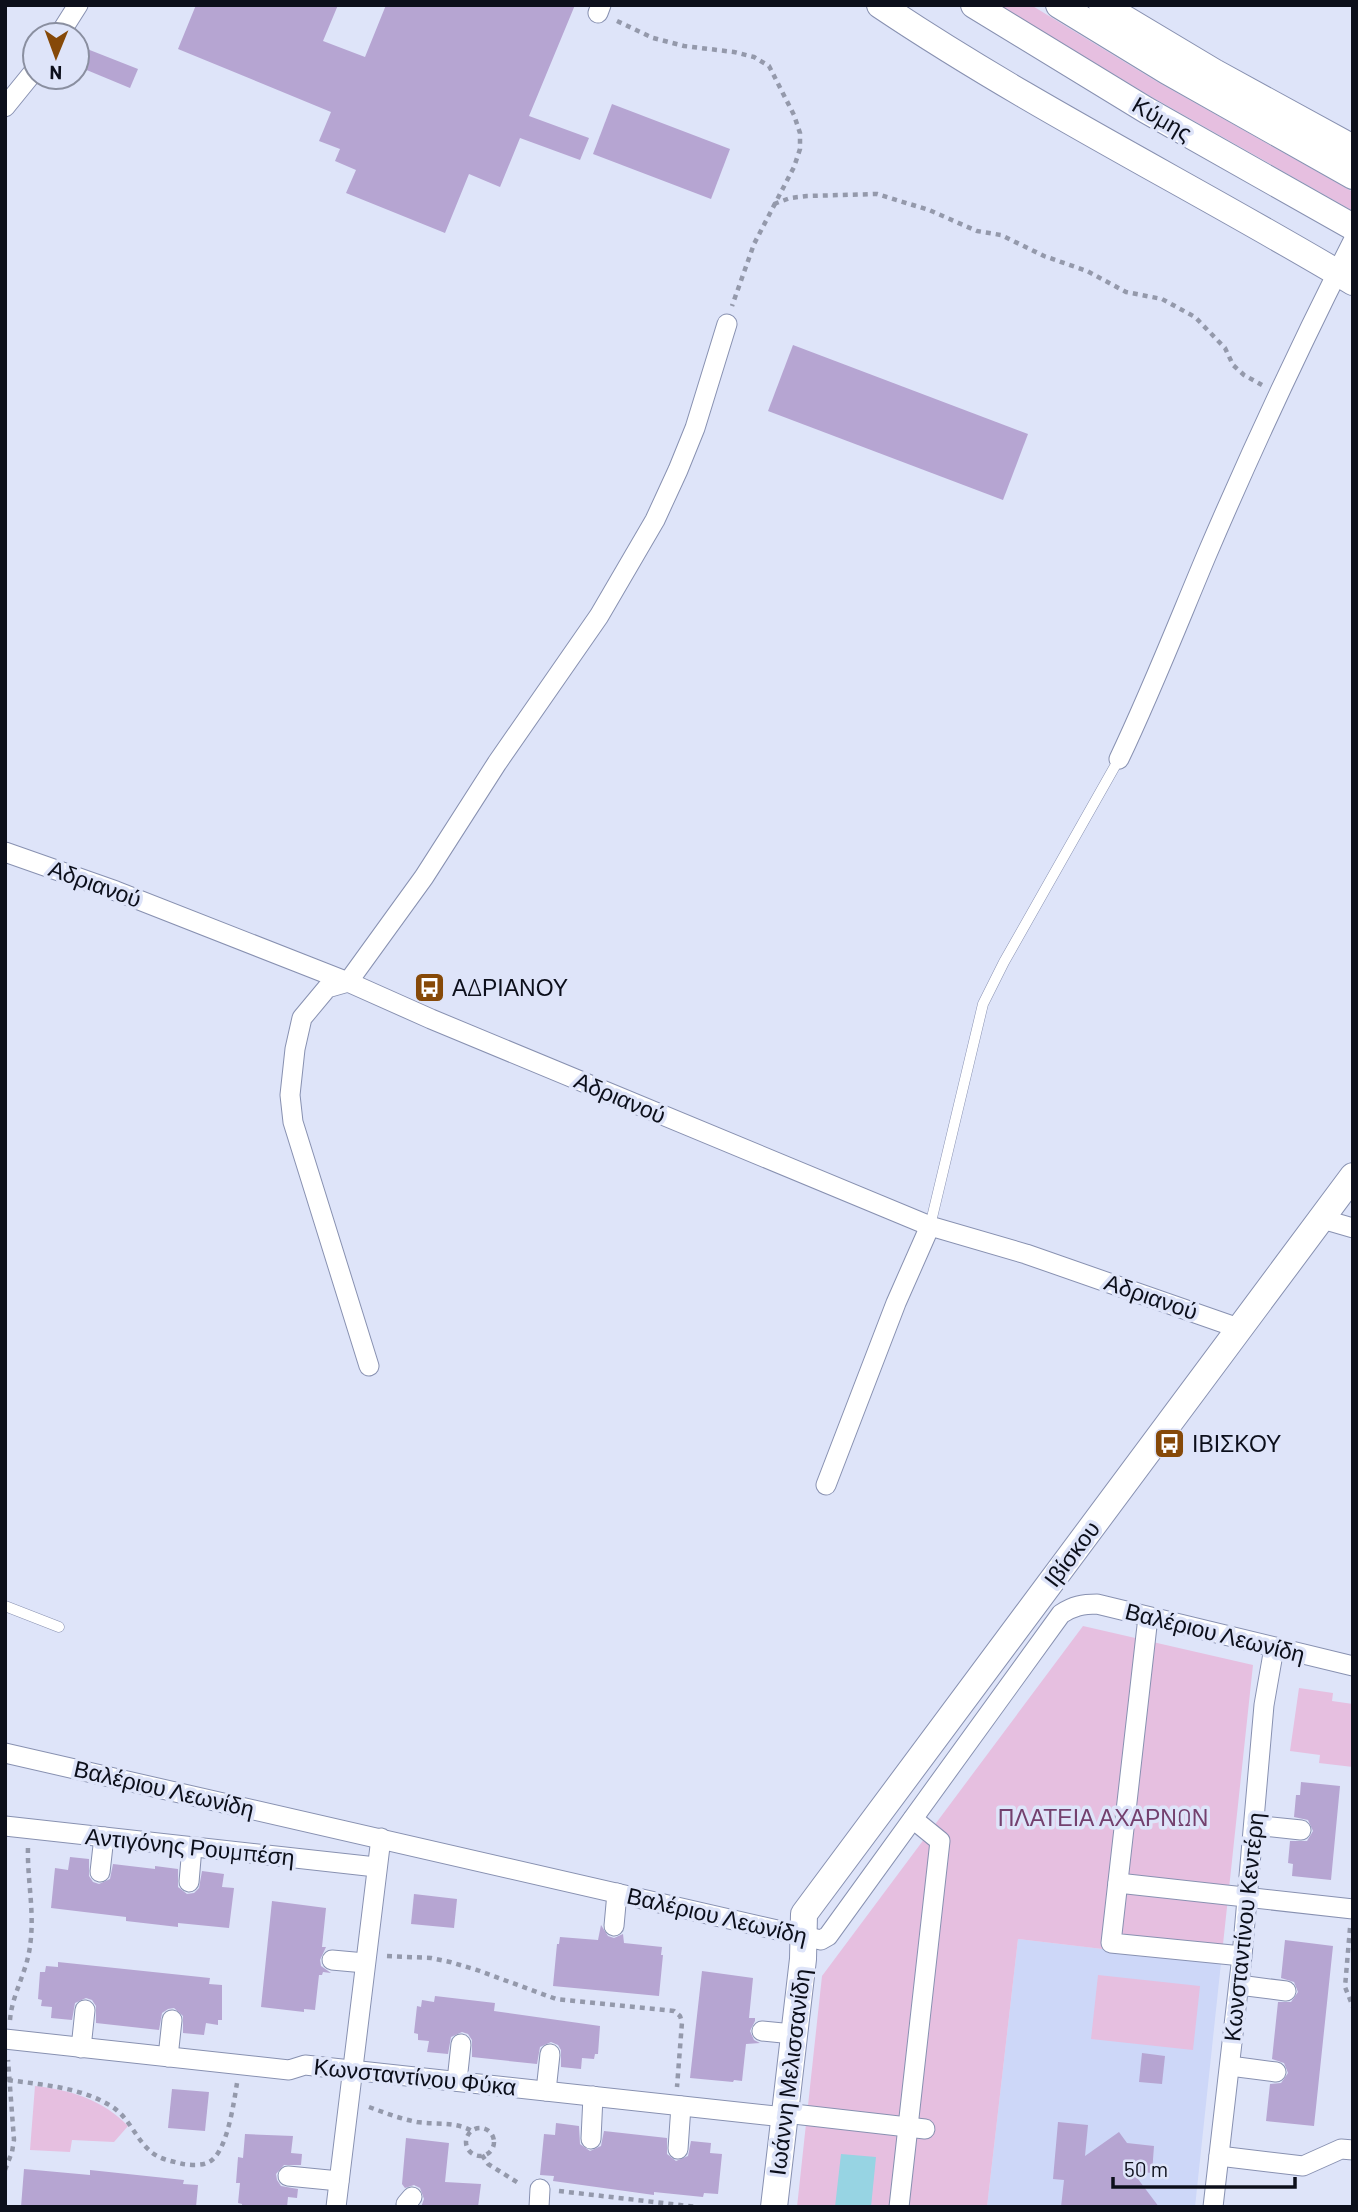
<svg xmlns="http://www.w3.org/2000/svg" width="1358" height="2212" font-family="Barlow,sans-serif">
<style>
.built{fill:#cdd7f8}
.green{fill:#e6bfe0}
.water{fill:#97d4e3}
.building{fill:#b6a5d2}
.lines{fill:none;stroke-linecap:round;stroke-linejoin:round}
.lane-casing{stroke:#8891b1;stroke-width:11}
.street-casing{stroke:#8891b1;stroke-width:21}
.secondary-casing{stroke:#8891b1;stroke-width:28}
.path{stroke:#9499ab;stroke-width:4.5;stroke-dasharray:5 5;stroke-linecap:butt}
.lane{stroke:#fff;stroke-width:10}
.street{stroke:#fff;stroke-width:19}
.secondary{stroke:#fff;stroke-width:26}
.labels{text-anchor:middle;stroke-width:7;stroke-linejoin:round;paint-order:stroke}
.street-label{font-size:23px;fill:#0c0f1b;stroke:#dee4f9}
.poi-label{font-size:23px;fill:#0c0f1b;stroke:#dee4f9;text-anchor:start}
.park-label{font-size:23px;fill:#73406e;stroke:#dee4f9}
</style>
<rect width="100%" height="100%" fill="#dee4f9"/>
<path class="built" d="M 1018,1939 L 1221,1963 L 1195,2207 L 987,2207 Z"/>
<g class="green">
<path d="M 999,5 L 1031,5 L 1156,81 L 1353,192 L 1353,211 L 1150,96 Z"/>
<path d="M 1083,1626 L 1253,1665 L 1221,1963 L 1018,1939 L 987,2207 L 797,2207 L 822,1976 Z"/>
<path d="M 1299,1688 L 1333,1693 L 1332,1701 L 1353,1704 L 1353,1767 L 1319,1763 L 1320,1755 L 1290,1751 Z"/>
<path d="M 1098,1975 L 1200,1986 L 1193,2050 L 1091,2039 Z"/>
<path d="M 35,2086 C 71,2090 103,2100 128,2126 L 114,2142 L 72,2140 L 70,2152 L 30,2150 Z"/>
</g>
<path class="water" d="M 841,2154 L 876,2157 L 871,2207 L 835,2207 Z"/>
<g class="building">
<path d="M 196,5 L 338,5 L 323,41 L 365,57 L 386,5 L 575,5 L 529,116 L 589,138 L 580,160 L 520,138 L 500,187 L 469,174 L 445,233 L 346,193 L 356,170 L 335,161 L 340,149 L 319,141 L 331,112 L 178,49 Z"/>
<path d="M 77,45 L 138,69 L 130,88 L 77,66 Z"/>
<path d="M 612,104 L 730,149 L 711,199 L 593,154 Z"/>
<path d="M 793,345 L 1028,434 L 1003,500 L 768,411 Z"/>
<path d="M 1301,1782 L 1340,1786 L 1331,1880 L 1292,1876 L 1293,1864 L 1288,1863 L 1290,1841 L 1307,1841 L 1313,1831 L 1308,1820 L 1294,1817 L 1296,1795 L 1300,1795 Z"/>
<path d="M 70,1857 L 89,1859 L 89,1876 L 93,1882 L 99,1884 L 110,1879 L 113,1864 L 155,1869 L 155,1866 L 178,1869 L 178,1887 L 187,1894 L 194,1893 L 199,1888 L 202,1871 L 224,1874 L 222,1887 L 234,1888 L 229,1928 L 178,1923 L 178,1927 L 126,1921 L 126,1917 L 51,1908 L 55,1868 L 68,1870 Z"/>
<path d="M 414,1894 L 457,1899 L 454,1928 L 411,1924 Z"/>
<path d="M 272,1901 L 326,1908 L 322,1947 L 326,1947 L 320,1960 L 321,1966 L 331,1973 L 323,1972 L 322,1975 L 319,1975 L 315,2010 L 304,2009 L 304,2012 L 261,2007 Z"/>
<path d="M 601,1925 L 608,1936 L 614,1938 L 623,1934 L 624,1943 L 662,1947 L 661,1955 L 663,1955 L 659,1996 L 553,1986 L 557,1944 L 559,1944 L 560,1937 L 598,1940 Z"/>
<path d="M 1285,1940 L 1333,1946 L 1314,2126 L 1266,2121 L 1270,2084 L 1281,2083 L 1288,2073 L 1284,2063 L 1272,2059 L 1278,2002 L 1291,2002 L 1298,1992 L 1294,1982 L 1281,1978 Z"/>
<path d="M 58,1962 L 210,1978 L 209,1984 L 222,1985 L 222,2020 L 218,2020 L 218,2025 L 206,2023 L 204,2035 L 183,2033 L 183,2016 L 174,2008 L 168,2009 L 162,2013 L 159,2030 L 96,2023 L 96,2006 L 92,2000 L 86,1998 L 75,2003 L 72,2020 L 51,2018 L 52,2007 L 41,2006 L 42,2000 L 38,1999 L 40,1972 L 45,1972 L 46,1966 L 58,1967 Z"/>
<path d="M 702,1971 L 753,1978 L 749,2018 L 755,2018 L 755,2021 L 750,2031 L 754,2040 L 760,2043 L 746,2044 L 742,2081 L 734,2080 L 733,2082 L 690,2078 Z"/>
<path d="M 435,1996 L 495,2003 L 494,2011 L 600,2026 L 598,2054 L 595,2054 L 594,2059 L 582,2058 L 581,2069 L 561,2067 L 561,2050 L 558,2045 L 551,2042 L 540,2047 L 537,2064 L 472,2057 L 472,2040 L 468,2034 L 462,2032 L 451,2037 L 448,2054 L 427,2052 L 429,2041 L 418,2040 L 418,2034 L 414,2033 L 417,2006 L 421,2007 L 422,2000 L 434,2002 Z"/>
<path d="M 1142,2053 L 1165,2056 L 1162,2084 L 1139,2082 Z"/>
<path d="M 172,2089 L 209,2092 L 205,2131 L 168,2128 Z"/>
<path d="M 1058,2122 L 1088,2125 L 1085,2156 L 1119,2132 L 1127,2143 L 1154,2146 L 1152,2173 L 1132,2171 L 1159,2207 L 1061,2207 L 1064,2180 L 1053,2179 Z"/>
<path d="M 556,2123 L 579,2126 L 580,2144 L 590,2151 L 601,2146 L 604,2131 L 667,2138 L 667,2154 L 676,2161 L 688,2156 L 691,2141 L 711,2143 L 710,2153 L 722,2154 L 718,2194 L 704,2193 L 703,2197 L 654,2192 L 654,2195 L 553,2181 L 554,2176 L 540,2175 L 544,2134 L 555,2135 Z"/>
<path d="M 245,2134 L 293,2136 L 291,2153 L 302,2154 L 301,2165 L 284,2165 L 276,2174 L 277,2180 L 281,2186 L 298,2189 L 297,2198 L 288,2197 L 287,2207 L 242,2207 L 242,2204 L 238,2203 L 240,2183 L 236,2183 L 238,2157 L 243,2158 Z"/>
<path d="M 406,2138 L 449,2143 L 445,2182 L 481,2184 L 478,2207 L 421,2207 L 424,2199 L 420,2188 L 414,2185 L 405,2188 L 402,2184 Z"/>
<path d="M 24,2169 L 90,2175 L 90,2170 L 184,2180 L 183,2184 L 198,2185 L 196,2207 L 21,2207 Z"/>
</g>
<g class="lines">
<defs>
<g id="lane">
<path d="M 930,1226 L 983,1004 L 1004,962 L 1119,759"/>
<path d="M 5,1606 L 59,1627"/>
</g>
<g id="street">
<path d="M 598,13 L 601,5"/>
<path d="M 59,35 L 78,5"/>
<path d="M 5,107 L 35,70"/>
<path d="M 1119,759 C 1151,692 1178,623 1207,554 C 1252,449 1301,344 1353,241"/>
<path d="M 5,852 L 116,891 L 348,982 L 431,1019 L 930,1226 L 1026,1254 L 1241,1329"/>
<path d="M 1322,1219 L 1353,1228"/>
<path d="M 369,1366 L 293,1122 L 290,1095 L 295,1049 L 302,1018 L 327,988 L 348,982 L 424,877 L 497,763 L 599,616 L 655,520 L 678,470 L 695,428 L 727,324"/>
<path d="M 826,1485 L 896,1303 L 930,1226"/>
<path d="M 1148,1617 L 1111,1943 L 1242,1956"/>
<path d="M 5,1753 L 821,1940 L 828,1936 L 1061,1614 C 1073,1606 1083,1604 1097,1604 L 1353,1666"/>
<path d="M 1254,1825 L 1301,1830"/>
<path d="M 5,1826 L 376,1867"/>
<path d="M 100,1872 L 104,1837"/>
<path d="M 189,1882 L 192,1847"/>
<path d="M 1118,1883 L 1353,1909"/>
<path d="M 614,1926 L 617,1893"/>
<path d="M 332,1960 L 365,1963"/>
<path d="M 1239,1985 L 1286,1991"/>
<path d="M 762,2031 L 793,2034"/>
<path d="M 5,2039 L 289,2070 L 305,2065 L 784,2117"/>
<path d="M 81,2048 L 85,2010"/>
<path d="M 168,2057 L 172,2020"/>
<path d="M 1230,2066 L 1276,2072"/>
<path d="M 457,2081 L 461,2044"/>
<path d="M 546,2091 L 550,2054"/>
<path d="M 785,2113 L 925,2129"/>
<path d="M 591,2139 L 593,2096"/>
<path d="M 678,2149 L 681,2106"/>
<path d="M 1219,2156 L 1303,2166 L 1341,2149 L 1353,2150"/>
<path d="M 288,2176 L 339,2181"/>
<path d="M 336,2207 L 381,1838"/>
<path d="M 409,2207 L 406,2204 L 412,2197"/>
<path d="M 539,2207 L 540,2189"/>
<path d="M 899,2207 L 940,1841 L 913,1819"/>
<path d="M 1213,2207 L 1242,1956 L 1264,1705 L 1274,1648"/>
</g>
<g id="secondary">
<path d="M 880,5 C 1032,107 1196,188 1353,282"/>
<path d="M 974,5 L 1146,110 L 1353,227"/>
<path d="M 1059,5 L 1167,71 L 1353,176"/>
<path d="M 1102,5 L 1214,72 L 1353,148"/>
<path d="M 774,2207 L 803,1959 L 804,1914 L 1353,1176"/>
</g>
</defs>
<use href="#lane" class="lane-casing"/>
<use href="#street" class="street-casing"/>
<use href="#secondary" class="secondary-casing"/>
<g class="path">
<path d="M 617,21 L 653,38 L 684,46 L 734,52 L 754,57 L 769,66 L 794,115 L 800,133 L 800,149 L 794,167 L 754,244 L 732,306"/>
<path d="M 774,204 L 790,198 L 807,196 L 877,194 L 929,210 L 977,231 L 1001,235 L 1044,256 L 1087,271 L 1126,292 L 1162,299 L 1195,317 L 1225,348 L 1233,365 L 1244,375 L 1262,385"/>
<path d="M 1350,1928 L 1345,1987 L 1353,2007"/>
<path d="M 387,1956 L 431,1958 L 450,1962 L 477,1970 L 556,1999 L 674,2011 L 680,2016 L 682,2022 L 677,2087"/>
<path d="M 10,2020 C 12,1994 27,1972 30,1946 C 35,1912 27,1880 28,1847"/>
<path d="M 8,2080 C 43,2085 80,2087 111,2106 C 129,2117 134,2136 149,2150 C 158,2159 171,2161 183,2164 C 191,2165 202,2166 209,2162 C 227,2153 234,2102 237,2083"/>
<path d="M 369,2107 C 385,2113 401,2119 417,2122 C 437,2125 454,2121 472,2131"/>
<circle cx="480" cy="2142" r="14"/>
<path d="M 482,2155 L 488,2164 L 520,2184"/>
<path d="M 5,2170 L 12,2152 L 14,2140 L 8,2060"/>
<path d="M 559,2191 L 697,2207"/>
</g>
<use href="#lane" class="lane"/>
<use href="#street" class="street"/>
<use href="#secondary" class="secondary"/>
</g>
<defs>
<symbol id="bus-square" viewBox="-11 -11 22 22"><rect x="-9" y="-9" width="18" height="18" rx="4" fill="#864908" stroke="#dee4f9"/><path d="M-5-6H5V4H4V6H2V4H-2V6H-4V4H-5ZM-3.5-4V0h7V-4ZM-3.5 1.2v1.5H-2V1.2ZM2 1.2v1.5H3.5V1.2Z" fill="#fff"/></symbol>
</defs>
<g fill-rule="evenodd">
<use href="#bus-square" x="412" y="970" width="35" height="35"/>
<use href="#bus-square" x="1152" y="1426" width="35" height="35"/>
</g>
<g class="labels">
<g class="street-label">
<text transform="translate(1162 119) rotate(30)" y="8">Κύμης</text>
<text transform="translate(95 884) rotate(20)" y="8">Αδριανού</text>
<text transform="translate(620 1098) rotate(23)" y="8">Αδριανού</text>
<text transform="translate(1151 1297) rotate(19)" y="8">Αδριανού</text>
<text transform="translate(1072 1554) rotate(-53)" y="8">Ιβίσκου</text>
<text transform="translate(1215 1633) rotate(14)" y="8">Βαλέριου Λεωνίδη</text>
<text transform="translate(164 1789) rotate(13)" y="8">Βαλέριου Λεωνίδη</text>
<text transform="translate(190 1847) rotate(6)" y="8">Αντιγόνης Ρουμπέση</text>
<text transform="translate(717 1916) rotate(13)" y="8">Βαλέριου Λεωνίδη</text>
<text transform="translate(1244 1927) rotate(-84)" y="8">Κωνσταντίνου Κεντέρη</text>
<text transform="translate(790 2072) rotate(-83)" y="8">Ιωάννη Μελισσανίδη</text>
<text transform="translate(415 2077) rotate(6)" y="8">Κωνσταντίνου Φύκα</text>
</g>
<g class="poi-label">
<text x="452" y="996">ΑΔΡΙΑΝΟΥ</text>
<text x="1192" y="1452">ΙΒΙΣΚΟΥ</text>
</g>
<g class="park-label">
<text x="1103" y="1826">ΠΛΑΤΕΙΑ ΑΧΑΡΝΩΝ</text>
</g>
</g>
<rect width="1358" height="2212" fill="none" stroke="#0c0f1b" stroke-width="14"/>
<g transform="translate(56 56) rotate(181)"><circle r="33" fill="#dee4f9" stroke="#8a8fa0" stroke-width="2"/>
<path d="M0-5L12 26L0 18L-12 26Z" fill="#864908"/>
<text y="-10" font-size="19" font-weight="bold" text-anchor="middle" fill="#0c0f1b">N</text>
</g>
<path d="M1113 2177v10h182v-10" fill="none" stroke="#0c0f1b" stroke-width="3.5"/>
<text x="1124" y="2177" font-size="21" fill="#0c0f1b" stroke="#dee4f9" stroke-width="5" paint-order="stroke">50 m</text>
</svg>
